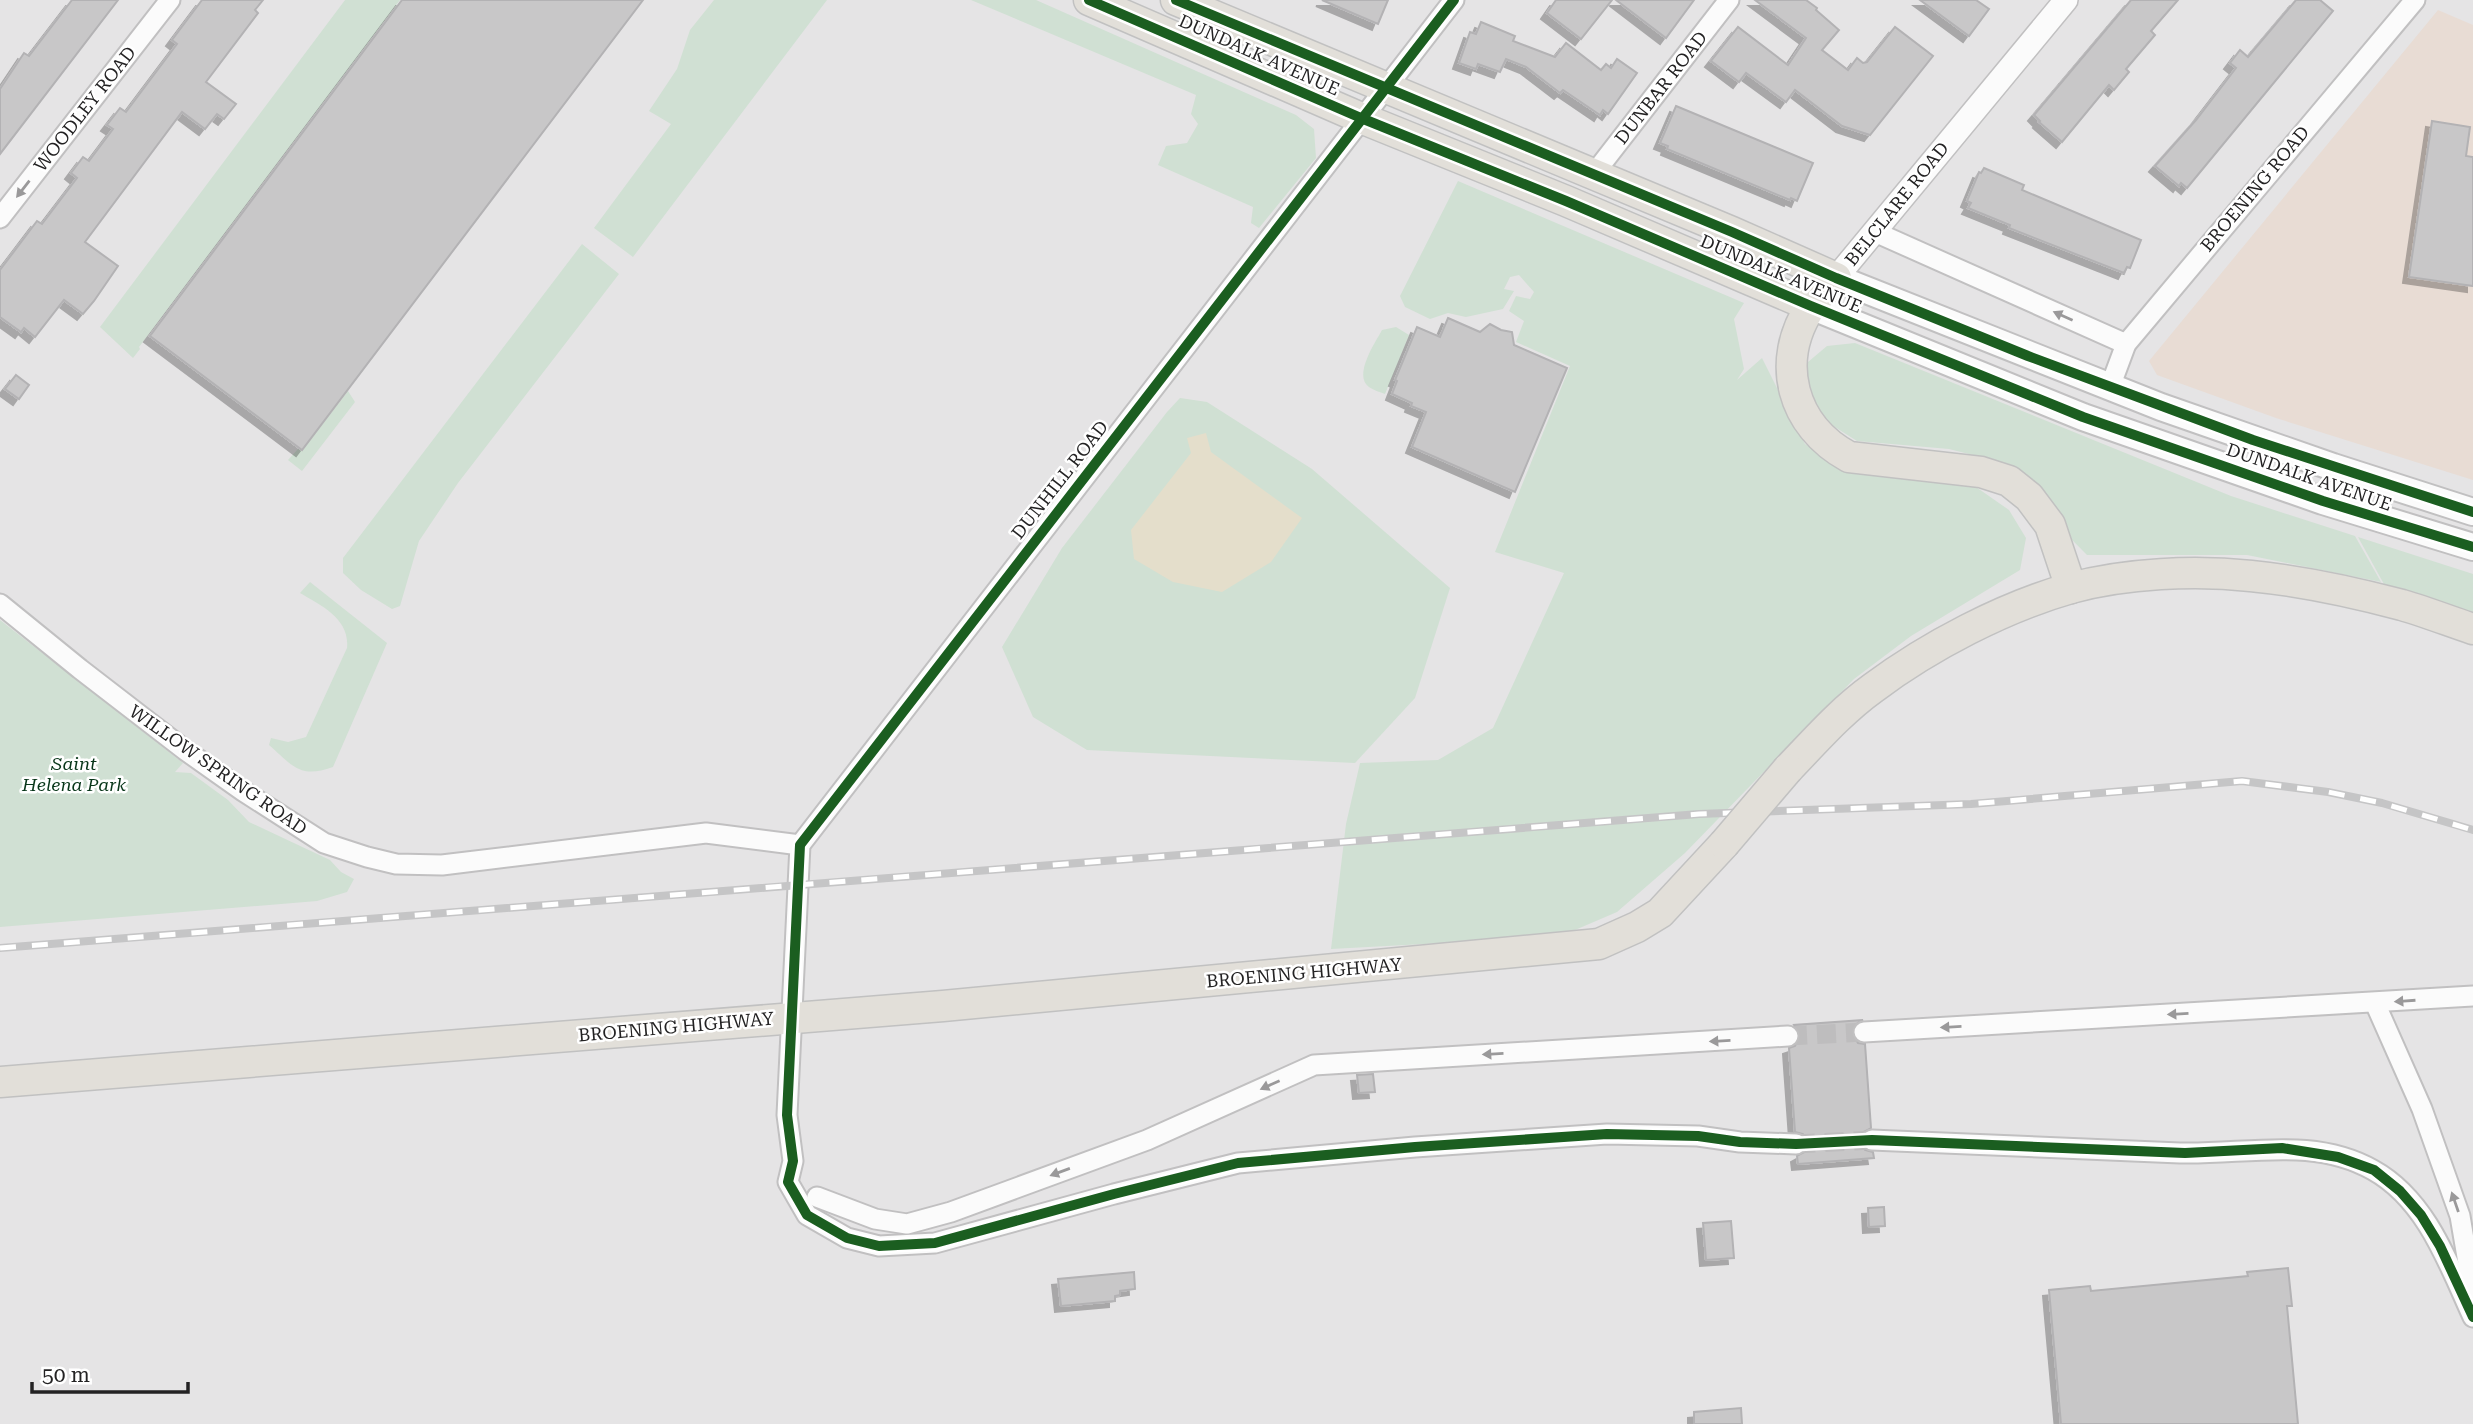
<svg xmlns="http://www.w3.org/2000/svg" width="2473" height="1424" font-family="'Roboto Serif',serif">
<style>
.commercial{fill:#e8dcd4}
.green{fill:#d0e0d3}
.sand{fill:#e4decb}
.building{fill:#c8c7c8;stroke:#b3b2b4;stroke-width:2;filter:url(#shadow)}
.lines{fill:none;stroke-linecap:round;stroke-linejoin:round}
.minor-tunnel{stroke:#bebdbe;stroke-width:19;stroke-dasharray:19 10;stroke-linecap:butt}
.minor-casing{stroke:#c1c0c1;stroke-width:23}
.tertiary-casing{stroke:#c1c0c1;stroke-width:26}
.secondary-casing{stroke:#c1c0c1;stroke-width:30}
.primary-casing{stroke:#c1c1c1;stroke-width:33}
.minor{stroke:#fbfbfb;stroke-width:19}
.tertiary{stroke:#fbfbfb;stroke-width:23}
.secondary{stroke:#fbfbfb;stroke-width:26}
.primary{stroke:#e2dfd9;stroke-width:30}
.rail-casing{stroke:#c5c5c6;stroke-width:8}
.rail{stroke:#fff;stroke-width:5;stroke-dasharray:16;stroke-linecap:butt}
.primary-bridge-casing{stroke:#c1c1c1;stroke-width:33;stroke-linecap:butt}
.primary-bridge{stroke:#e2dfd9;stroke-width:30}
.cycleway-casing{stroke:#fff;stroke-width:15}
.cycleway{stroke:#1b5e20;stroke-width:10}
.oneway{fill:#9a999a}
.labels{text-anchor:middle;stroke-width:5;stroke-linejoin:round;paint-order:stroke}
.street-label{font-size:18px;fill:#232223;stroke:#fff}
.park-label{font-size:18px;font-style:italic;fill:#083619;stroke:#fff}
</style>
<defs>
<filter id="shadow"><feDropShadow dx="-6" dy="6" stdDeviation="0" flood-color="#0004"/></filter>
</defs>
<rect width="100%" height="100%" fill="#e5e4e5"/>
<path class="commercial" d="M 2438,10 L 2473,25 L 2473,480 L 2276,418 L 2157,375 L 2149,361 Z"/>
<g class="green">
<path d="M 345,0 L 400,0 L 139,347 L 140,349 L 133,358 L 100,327 Z"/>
<path d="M 714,0 L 827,0 L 633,257 L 594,228 L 671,124 L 649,111 L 677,69 L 690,30 Z"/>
<path d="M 971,0 L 1036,0 L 1296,115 L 1314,129 L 1316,158 L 1259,228 L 1251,223 L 1253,207 L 1158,165 L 1166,146 L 1187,143 L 1198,124 L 1191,114 L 1196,95 Z"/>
<path d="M 1458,181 L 1744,303 L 1734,319 L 1744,369 L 1737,380 L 1762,358 L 1805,444 L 1826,457 L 1858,472 L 1976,487 L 2009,510 L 2026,538 L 2020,570 L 1911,636 L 1854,679 L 1685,853 L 1617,912 L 1568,933 L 1480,941 L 1331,949 L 1346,824 L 1360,763 L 1438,760 L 1493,728 L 1564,573 L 1495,552 L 1570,366 L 1516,342 L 1524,321 L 1509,311 L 1516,296 L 1530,299 L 1534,292 L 1519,275 L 1510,277 L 1504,289 L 1514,291 L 1503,309 L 1466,317 L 1448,313 L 1430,319 L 1405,307 L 1400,296 Z"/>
<path d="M 582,244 L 619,274 L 458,483 L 419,541 L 400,606 L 392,609 L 361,590 L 343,573 L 343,558 Z"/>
<path d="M 1396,327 L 1409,335 L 1385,394 C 1380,392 1373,390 1369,387 C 1353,375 1375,343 1382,330 Z"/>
<path d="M 1855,343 L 2231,496 L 2355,536 L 2381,582 L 2247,555 L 2087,555 L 1993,460 L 1949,449 L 1857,441 L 1830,424 L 1806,394 L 1808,362 L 1827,346 Z"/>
<path d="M 348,391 L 355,402 L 302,471 L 288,460 L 298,449 L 302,451 Z"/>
<path d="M 1180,398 L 1207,402 L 1312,469 L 1450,588 L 1415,698 L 1355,763 L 1087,750 L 1033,717 L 1002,647 L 1062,548 L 1167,412 Z"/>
<path d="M 2358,537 L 2473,574 L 2473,613 L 2385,586 Z"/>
<path d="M 310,582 L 387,643 L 333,767 C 300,779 293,766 269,745 L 271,738 L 288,742 L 306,737 L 347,648 C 350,619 322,606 300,593 Z"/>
<path d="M 0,620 L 183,763 L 175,772 L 191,773 L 228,800 L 249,822 L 330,860 L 341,872 L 354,879 L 347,892 L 317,901 L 0,927 Z"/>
</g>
<path class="sand" d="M 1206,433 L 1211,452 L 1302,518 L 1271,562 L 1222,592 L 1173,582 L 1134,559 L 1131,530 L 1191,453 L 1187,438 Z"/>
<g class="building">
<path d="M 72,0 L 118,0 L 0,154 L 0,89 L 24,53 L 29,56 Z"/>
<path d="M 202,0 L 263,0 L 255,10 L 258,13 L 206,82 L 236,104 L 224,119 L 217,114 L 205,129 L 182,112 L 85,242 L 118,266 L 94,301 L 83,314 L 64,300 L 35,337 L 24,328 L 21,332 L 0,317 L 0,270 L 37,221 L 42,224 L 77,178 L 71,173 L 83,157 L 89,161 L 113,129 L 107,125 L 120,108 L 126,112 L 177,44 L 172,40 Z"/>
<path d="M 402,0 L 643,0 L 302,450 L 150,336 Z"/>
<path d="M 1322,0 L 1388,0 L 1378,24 Z"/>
<path d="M 1556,0 L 1612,0 L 1581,39 L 1547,13 Z"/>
<path d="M 1616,0 L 1694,0 L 1666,38 Z"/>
<path d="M 1755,0 L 1806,0 L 1817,8 L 1816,10 L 1839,30 L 1822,50 L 1848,70 L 1857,58 L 1863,63 L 1867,62 L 1895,27 L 1933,56 L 1870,135 L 1842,126 L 1795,90 L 1786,102 L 1746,73 L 1739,82 L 1711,61 L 1738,27 L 1788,65 L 1806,38 Z"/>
<path d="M 1920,0 L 1976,0 L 1989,9 L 1969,36 Z"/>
<path d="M 2131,0 L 2178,0 L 2151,31 L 2155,35 L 2126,69 L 2129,72 L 2114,90 L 2109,85 L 2062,142 L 2039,122 L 2040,121 L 2034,115 Z"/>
<path d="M 2296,0 L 2320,0 L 2333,11 L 2187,188 L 2181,183 L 2179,186 L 2155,166 L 2196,120 L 2236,68 L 2230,63 L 2240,50 L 2248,57 Z"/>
<path d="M 1481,22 L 1515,36 L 1513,41 L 1555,57 L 1566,43 L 1601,70 L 1606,64 L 1611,68 L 1617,59 L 1637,73 L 1608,114 L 1603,110 L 1600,115 L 1563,90 L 1560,93 L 1526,67 L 1506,59 L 1500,72 L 1478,64 L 1476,69 L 1459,63 L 1470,32 L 1476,34 Z"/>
<path d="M 1676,106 L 1813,163 L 1797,201 L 1791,198 L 1790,200 L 1667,149 L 1668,146 L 1660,143 Z"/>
<path d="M 2432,121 L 2470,127 L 2466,156 L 2473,157 L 2473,286 L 2409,277 Z"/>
<path d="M 1984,168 L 2024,185 L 2022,190 L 2141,240 L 2130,268 L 2127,267 L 2124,273 L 2009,228 L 2010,225 L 1968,208 L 1971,203 L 1967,201 L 1979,172 L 1981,173 Z"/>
<path d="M 1448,318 L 1480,332 L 1490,324 L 1501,330 L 1512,332 L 1514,345 L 1567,368 L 1515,492 L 1412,447 L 1426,412 L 1411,406 L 1412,403 L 1392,394 L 1397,381 L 1395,380 L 1417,327 L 1440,337 Z"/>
<path d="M 16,375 L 29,385 L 19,399 L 5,389 Z"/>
<path d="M 1863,1020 L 1853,1026 L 1852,1033 L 1858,1043 L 1865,1044 L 1871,1128 L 1862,1133 L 1860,1140 L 1865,1150 L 1873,1152 L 1874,1158 L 1798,1164 L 1797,1156 L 1806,1151 L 1808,1144 L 1803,1134 L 1795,1132 L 1789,1048 L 1795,1046 L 1800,1036 L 1794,1025 Z"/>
<path d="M 1373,1074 L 1375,1092 L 1359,1093 L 1357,1075 Z"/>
<path d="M 1884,1207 L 1885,1226 L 1869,1227 L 1868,1208 Z"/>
<path d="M 1731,1221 L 1734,1258 L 1706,1260 L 1703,1223 Z"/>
<path d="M 2288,1268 L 2292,1306 L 2287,1306 L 2298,1424 L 2061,1424 L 2049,1290 L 2090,1286 L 2091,1291 L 2248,1276 L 2247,1272 Z"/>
<path d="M 1134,1272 L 1135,1289 L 1120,1291 L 1120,1295 L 1115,1296 L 1115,1301 L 1061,1306 L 1058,1279 Z"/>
<path d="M 1741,1408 L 1742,1424 L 1694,1424 L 1694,1412 Z"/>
</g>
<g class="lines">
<g class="minor-tunnel">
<path d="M 1788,1036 L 1864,1032"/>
<path d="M 1796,1144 L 1872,1140"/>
</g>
<defs>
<g id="minor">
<path d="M 1454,0 L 800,845 L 787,1115 L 793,1161 L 788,1182 L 807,1215 L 847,1238 L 879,1246 L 935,1243 L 1114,1194 L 1238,1163 L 1415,1147 L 1607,1134 L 1698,1136 L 1740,1142 L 1796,1144"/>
<path d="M 1593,175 L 1729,0"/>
<path d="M 0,218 L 170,0"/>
<path d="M 1875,232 L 2126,344"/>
<path d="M 2110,387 L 2126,344 L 2415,0"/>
<path d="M 0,604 L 80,669 L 185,750 L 243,791 L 324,843 L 367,857 L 396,864 L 442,865 L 706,833 L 800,845"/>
<path d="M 2375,1003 L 2422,1109 L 2460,1216 L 2473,1292"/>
<path d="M 1864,1032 L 2473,996"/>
<path d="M 1872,1140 C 1975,1144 2078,1149 2180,1153 C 2245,1155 2313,1136 2373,1170 C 2427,1200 2449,1265 2473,1317"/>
<path d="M 817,1197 L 875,1219 L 907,1224 L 951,1212 L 1147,1140 L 1314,1065 L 1788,1036"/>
</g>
<path id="tertiary" d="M 1836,278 L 2066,0"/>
<g id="secondary">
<path d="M 1836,278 L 2161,407 L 2333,467 L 2473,512"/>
<path d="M 1811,306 L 2083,417 L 2323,501 L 2473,547"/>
</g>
<g id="primary">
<path d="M 1089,0 L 1361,118 L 1566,201 L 1811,306"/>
<path d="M 1176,0 L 1732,232 L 1836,278 C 1828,287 1817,296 1811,306 C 1774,362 1792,426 1849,457 L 1981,472 L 2009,481 L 2029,497 L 2050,525 L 2071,588"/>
<path d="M 1788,769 C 1815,741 1841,711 1873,688 C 1929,646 2004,607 2071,588 C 2126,573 2195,570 2251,576 C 2302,581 2353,592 2402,605 C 2426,612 2449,621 2473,629"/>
<path d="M 0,1082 L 943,1006 L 1599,944 L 1637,927 L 1660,913 L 1724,844"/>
</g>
</defs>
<use href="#minor" class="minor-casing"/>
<use href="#tertiary" class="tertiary-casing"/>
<use href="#secondary" class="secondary-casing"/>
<use href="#primary" class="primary-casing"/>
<use href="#minor" class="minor"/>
<use href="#tertiary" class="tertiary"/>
<use href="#secondary" class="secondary"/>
<use href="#primary" class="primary"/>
<defs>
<path id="rail" d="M 0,948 L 1699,814 L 1971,804 L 2242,781 L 2328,792 L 2382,803 L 2473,830"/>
</defs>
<use href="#rail" class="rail-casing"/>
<use href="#rail" class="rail"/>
<defs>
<path id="primary-bridge" d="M 1724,844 L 1788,769"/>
</defs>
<use href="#primary-bridge" class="primary-bridge-casing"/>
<use href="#primary-bridge" class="primary-bridge"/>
<defs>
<g id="cycleway">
<path d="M 1089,0 L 1361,118 L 1566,201 L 1811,306 L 2083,417 L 2323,501 L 2473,547"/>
<path d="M 1176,0 L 1732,232 L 1836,278 L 2028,356 L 2253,440 L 2473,512"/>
<path d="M 1454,0 L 800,845 L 787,1115 L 793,1161 L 788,1182 L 807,1215 L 847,1238 L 879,1246 L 935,1243 L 1114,1194 L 1238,1163 L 1415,1147 L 1607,1134 L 1698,1136 L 1740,1142 L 1796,1144 L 1872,1140 L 2185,1153 L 2282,1148 L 2338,1157 L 2374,1170 L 2400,1191 L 2421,1215 L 2440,1246 L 2473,1317"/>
</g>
</defs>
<use href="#cycleway" class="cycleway-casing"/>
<use href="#cycleway" class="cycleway"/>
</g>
<defs><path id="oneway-solid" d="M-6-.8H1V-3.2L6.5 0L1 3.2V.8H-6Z" transform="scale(1.75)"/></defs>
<g class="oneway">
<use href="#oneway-solid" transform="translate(23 189) rotate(128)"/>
<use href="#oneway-solid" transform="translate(2063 316) rotate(-156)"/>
<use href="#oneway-solid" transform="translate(2405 1001) rotate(176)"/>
<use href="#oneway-solid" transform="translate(2178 1014) rotate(177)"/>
<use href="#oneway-solid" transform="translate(1951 1027) rotate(177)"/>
<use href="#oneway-solid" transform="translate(1720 1041) rotate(177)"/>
<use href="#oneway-solid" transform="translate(1493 1054) rotate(177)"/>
<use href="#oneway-solid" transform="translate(1270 1085) rotate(156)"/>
<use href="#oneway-solid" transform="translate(1060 1172) rotate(160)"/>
<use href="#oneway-solid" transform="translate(2455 1202) rotate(-109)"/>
</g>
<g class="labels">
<g class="street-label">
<text transform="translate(1259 55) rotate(24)" y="6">DUNDALK AVENUE</text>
<text transform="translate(1661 88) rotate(-52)" y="6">DUNBAR ROAD</text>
<text transform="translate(85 109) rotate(-52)" y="6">WOODLEY ROAD</text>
<text transform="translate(2255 189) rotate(-50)" y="6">BROENING ROAD</text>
<text transform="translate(1897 204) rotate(-51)" y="6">BELCLARE ROAD</text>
<text transform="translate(1781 274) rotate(23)" y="6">DUNDALK AVENUE</text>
<text transform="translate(2309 477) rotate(19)" y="6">DUNDALK AVENUE</text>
<text transform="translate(1060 480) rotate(-52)" y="6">DUNHILL ROAD</text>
<text transform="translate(218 770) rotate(35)" y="6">WILLOW SPRING ROAD</text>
<text transform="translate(1304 973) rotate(-5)" y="6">BROENING HIGHWAY</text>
<text transform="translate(676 1027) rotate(-5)" y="6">BROENING HIGHWAY</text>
</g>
<g class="park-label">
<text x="74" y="770">Saint<tspan x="74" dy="21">Helena Park</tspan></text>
</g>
</g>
<path d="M32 1382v10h156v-10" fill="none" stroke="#232223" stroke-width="3.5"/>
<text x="42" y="1382" font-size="21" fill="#232223" stroke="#ffffff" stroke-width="5" paint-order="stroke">50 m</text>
</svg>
